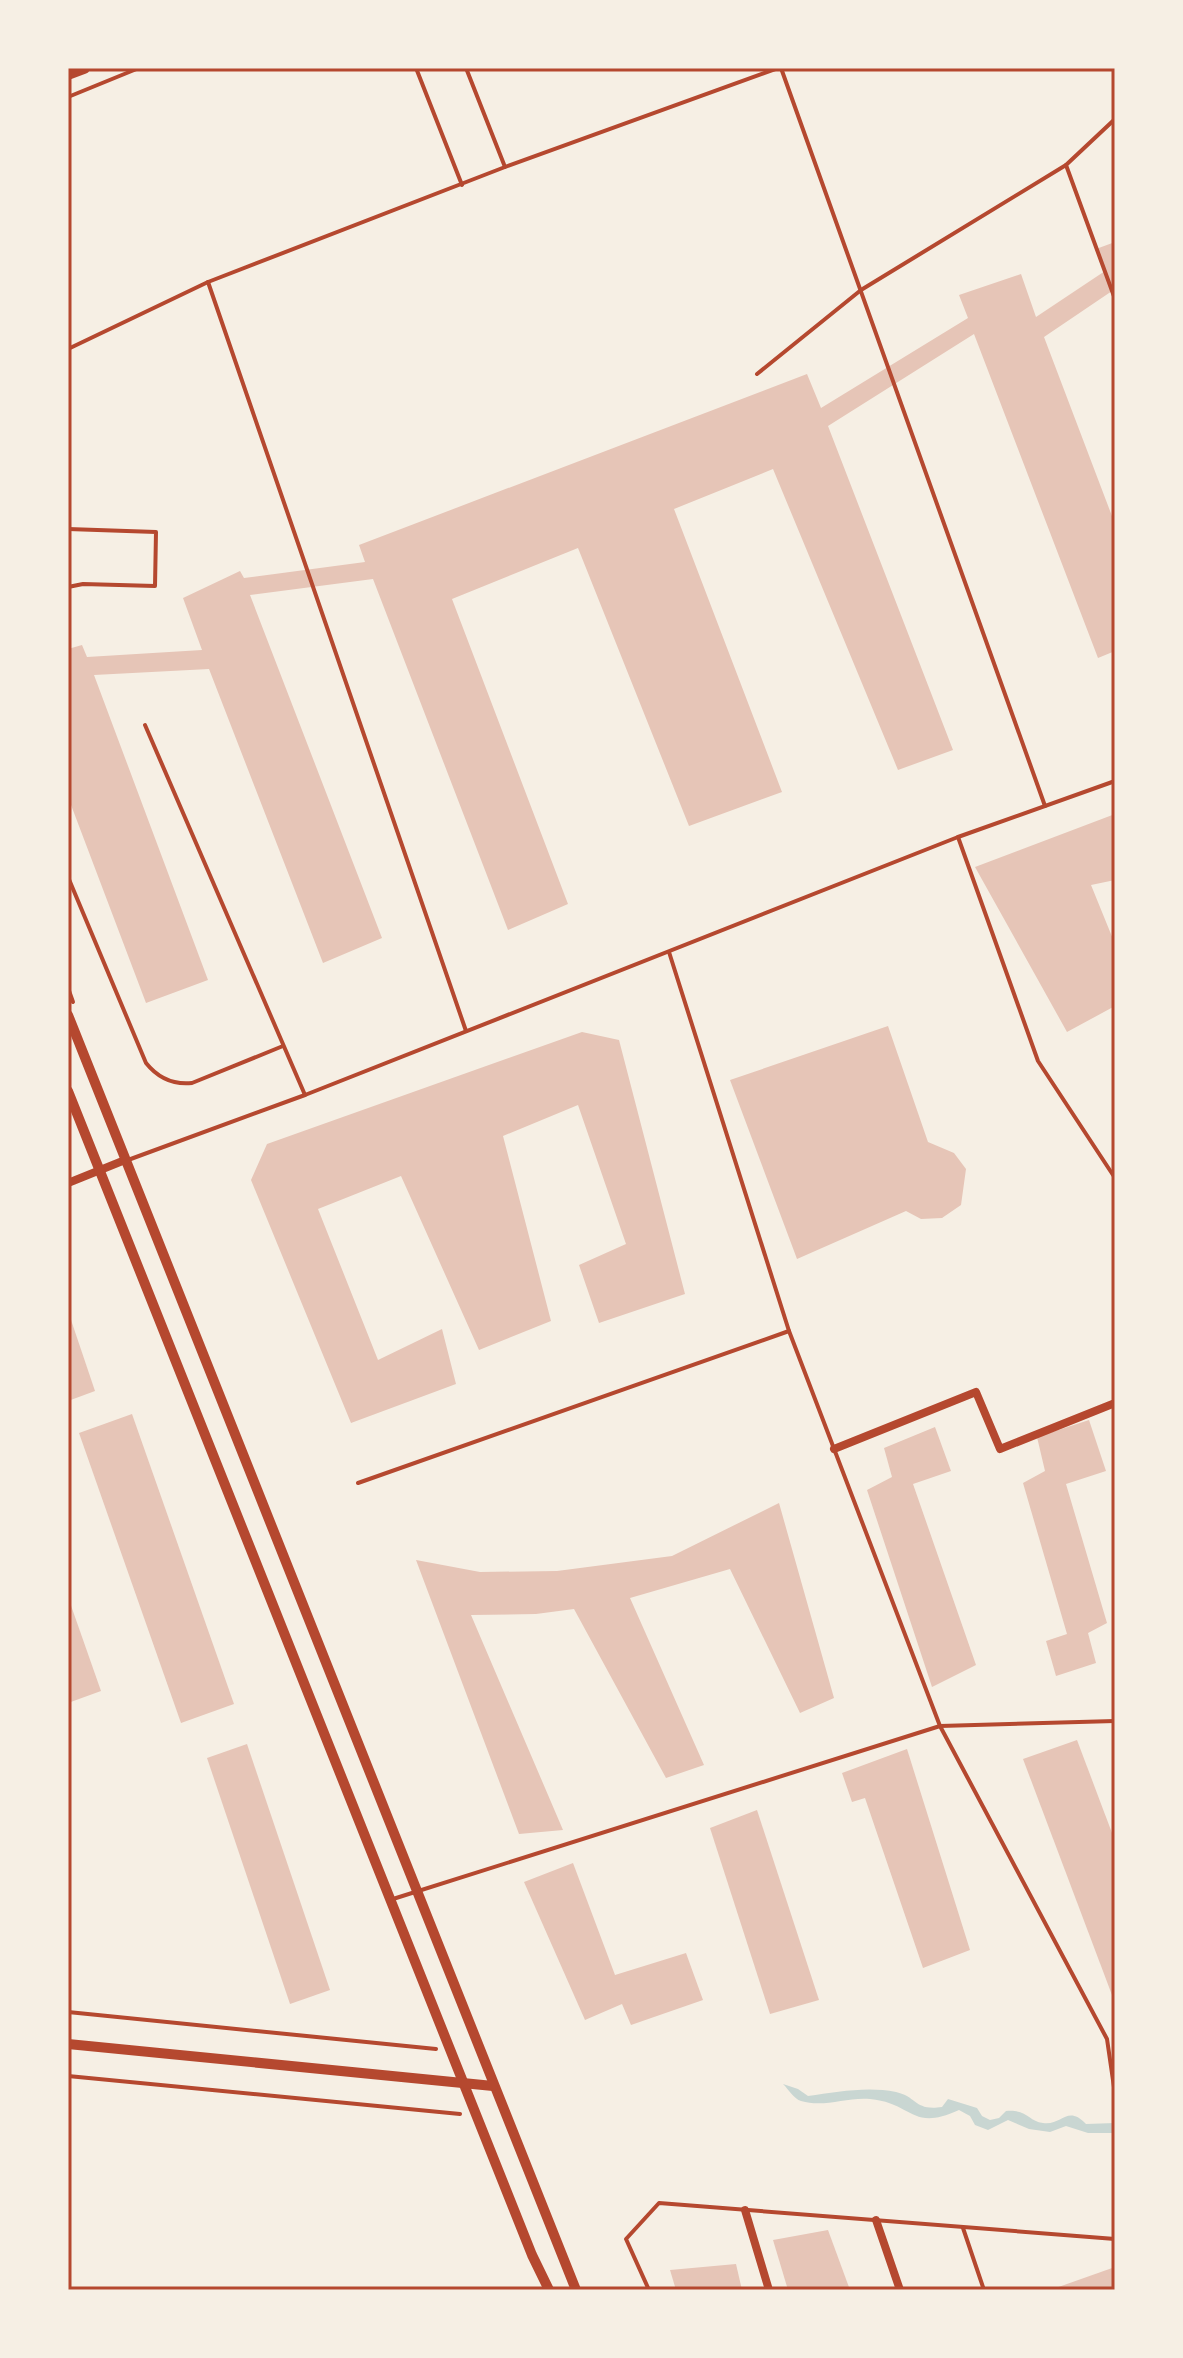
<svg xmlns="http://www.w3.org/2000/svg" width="1183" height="2358" font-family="'Playfair Display',serif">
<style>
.water{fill:#c9d6d2}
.building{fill:#e6c5b7}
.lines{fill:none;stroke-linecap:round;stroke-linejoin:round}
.path{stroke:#b5482f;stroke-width:4}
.service{stroke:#b5482f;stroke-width:4}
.minor{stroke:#b5482f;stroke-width:8}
.tertiary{stroke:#b5482f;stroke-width:10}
.primary{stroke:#b5482f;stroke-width:12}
.neatline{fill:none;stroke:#b5482f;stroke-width:3}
</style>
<rect width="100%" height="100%" fill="#f6efe4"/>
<path class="water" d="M 783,2084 L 798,2089 L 808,2096 C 837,2092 867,2086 896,2092 C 918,2097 914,2111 942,2107 L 948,2099 L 977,2108 L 982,2116 L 990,2120 L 999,2118 L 1006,2111 C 1028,2109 1028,2121 1043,2123 C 1062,2126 1067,2104 1086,2124 L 1115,2123 L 1115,2133 L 1088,2133 L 1066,2126 L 1050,2132 L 1029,2129 L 1008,2120 L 988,2130 L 975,2125 L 970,2116 L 959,2110 C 911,2132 913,2103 870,2099 C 846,2097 824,2108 801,2101 C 794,2099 789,2090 783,2084 Z"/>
<g class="building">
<path d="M 1115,242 L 1115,298 L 1112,291 L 1044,337 L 1115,524 L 1115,651 L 1098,658 L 974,334 L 828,426 L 953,750 L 898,770 L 773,469 L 674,509 L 782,792 L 689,826 L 578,548 L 452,599 L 568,904 L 508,930 L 373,579 L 250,595 L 382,938 L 323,963 L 209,669 L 94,675 L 208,980 L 146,1003 L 68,797 L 68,649 L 82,645 L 87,657 L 202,650 L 183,598 L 240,571 L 244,578 L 365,562 L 359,545 L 807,374 L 821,408 L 968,318 L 959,295 L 1021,274 L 1036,317 L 1105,271 L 1096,249 Z"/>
<path d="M 1115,814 L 1115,880 L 1091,885 L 1115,944 L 1115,1006 L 1067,1032 L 975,867 Z"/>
<path d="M 888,1026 L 928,1142 L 954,1153 L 966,1169 L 961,1205 L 942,1218 L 921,1219 L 906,1211 L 797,1259 L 730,1080 Z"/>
<path d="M 582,1032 L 619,1040 L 685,1294 L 599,1323 L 579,1265 L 626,1244 L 578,1105 L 503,1136 L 551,1321 L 479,1350 L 401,1176 L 318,1209 L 378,1360 L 442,1329 L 456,1384 L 351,1423 L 251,1180 L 267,1144 Z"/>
<path d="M 68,1311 L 95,1391 L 68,1401 Z"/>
<path d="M 132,1414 L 234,1704 L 181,1723 L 79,1433 Z"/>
<path d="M 1089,1420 L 1106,1471 L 1066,1484 L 1107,1623 L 1088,1633 L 1096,1663 L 1056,1676 L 1046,1641 L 1067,1634 L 1023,1483 L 1045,1471 L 1037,1437 Z"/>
<path d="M 935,1427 L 951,1471 L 913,1484 L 976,1665 L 932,1687 L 867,1490 L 892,1477 L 884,1448 Z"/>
<path d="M 779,1503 L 834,1698 L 800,1713 L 730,1569 L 630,1598 L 704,1765 L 666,1778 L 574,1609 L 536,1614 L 471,1615 L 563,1830 L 519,1834 L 416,1560 L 480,1572 L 557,1571 L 672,1556 Z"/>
<path d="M 68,1597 L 101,1691 L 68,1703 Z"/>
<path d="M 1077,1740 L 1115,1841 L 1115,2003 L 1023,1759 Z"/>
<path d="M 247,1744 L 330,1990 L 290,2004 L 207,1758 Z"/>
<path d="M 907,1749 L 970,1950 L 923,1968 L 865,1798 L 852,1802 L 842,1773 Z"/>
<path d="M 757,1810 L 819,2000 L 770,2014 L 710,1828 Z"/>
<path d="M 573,1863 L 615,1975 L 686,1953 L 703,2000 L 631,2025 L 622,2004 L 585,2020 L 524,1882 Z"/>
<path d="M 828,2230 L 850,2290 L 788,2290 L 773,2240 Z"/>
<path d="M 736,2264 L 742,2290 L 676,2290 L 670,2270 Z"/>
<path d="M 1115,2267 L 1115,2290 L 1050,2290 Z"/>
</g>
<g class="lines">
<g class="path">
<path d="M 68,97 L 139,68"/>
<path d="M 68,988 L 73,1002"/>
<path d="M 68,2012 L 436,2049"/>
<path d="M 68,2076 L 460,2114"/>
</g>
<g class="service">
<path d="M 416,68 L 462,185"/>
<path d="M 466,68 L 505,167"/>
<path d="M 781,68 L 1045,806"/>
<path d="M 1115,119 L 1066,165 L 1115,299"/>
<path d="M 208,282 L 466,1031"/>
<path d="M 68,349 L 208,282 L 505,167 L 778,68"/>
<path d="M 757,374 L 861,290 L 1066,165"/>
<path d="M 68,529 L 156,532 L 155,586 L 83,584 L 68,587"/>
<path d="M 145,725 L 305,1095"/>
<path d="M 958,837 L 1038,1061 L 1115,1178"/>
<path d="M 68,877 L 146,1063 C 158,1078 173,1085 192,1083 L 283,1046"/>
<path d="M 669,952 L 789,1331 L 940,1726 L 1107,2039 L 1115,2094"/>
<path d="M 128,1160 L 305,1095 L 958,837 L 1115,781"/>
<path d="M 358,1483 L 789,1331"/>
<path d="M 393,1899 L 940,1726 L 1115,1721"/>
<path d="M 963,2228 L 984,2290"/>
<path d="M 649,2290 L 626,2239 L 659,2203 L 1115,2239"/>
</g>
<g class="minor">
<path d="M 68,1183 L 125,1160"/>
<path d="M 834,1449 L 976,1392 L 1000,1449 L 1115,1403"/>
<path d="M 745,2210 L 769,2290"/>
<path d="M 876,2220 L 900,2290"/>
</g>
<g class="tertiary">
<path d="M 68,1015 L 576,2290"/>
<path d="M 68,1091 L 532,2255 L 549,2290"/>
<path d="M 68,2044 L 493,2086"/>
</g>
<path class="primary" d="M 68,74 L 84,68"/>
</g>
<rect width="1183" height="2358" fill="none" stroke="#f6efe4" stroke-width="140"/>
<rect x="70" y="70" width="1043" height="2218" class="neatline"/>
</svg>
